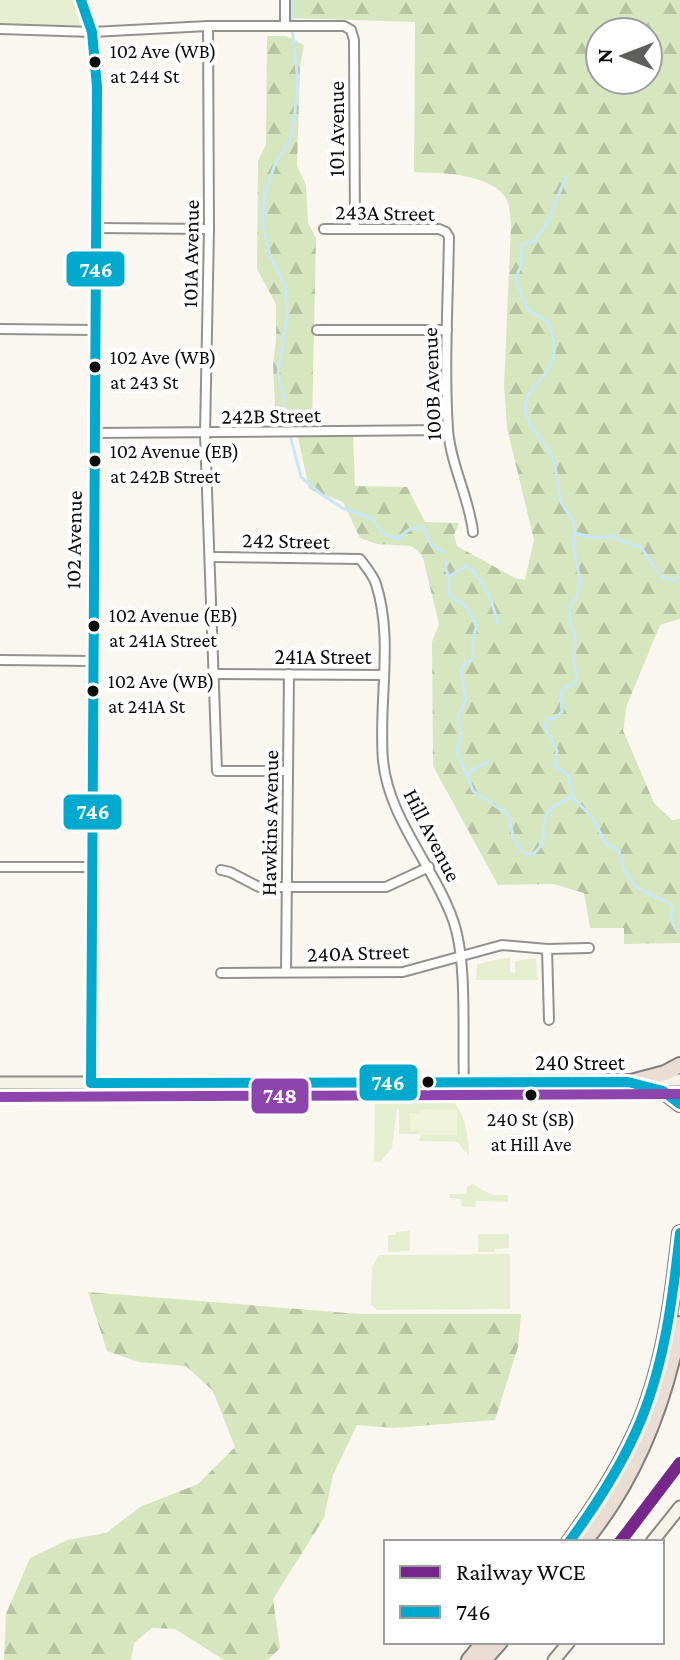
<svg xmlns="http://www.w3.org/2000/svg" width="680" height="1660" font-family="'Crimson Pro',serif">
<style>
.grass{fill:#e5efd0}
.forest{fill:url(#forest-firs);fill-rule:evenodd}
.pitch{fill:#eef3d9}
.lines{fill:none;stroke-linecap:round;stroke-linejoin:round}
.stream{stroke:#c7e8f4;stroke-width:3}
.street-casing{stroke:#93928f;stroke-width:12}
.secondary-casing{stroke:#8a8885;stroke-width:15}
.highway-casing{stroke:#807f7c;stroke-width:18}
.street{stroke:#fefefd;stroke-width:8}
.secondary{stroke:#f5f2e8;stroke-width:11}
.highway{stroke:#e9ddd4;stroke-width:14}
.bus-1-casing{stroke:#fff;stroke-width:16}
.bus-2-casing{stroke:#fff;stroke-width:16}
.bus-1{stroke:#00a9ce;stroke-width:10}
.bus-2{stroke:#8e44ad;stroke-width:10}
.rail-1-casing{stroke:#fff;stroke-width:18}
.rail-1{stroke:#77278b;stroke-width:12}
.bus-dot{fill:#0c0c0c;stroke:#fff;stroke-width:3}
.labels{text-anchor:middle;stroke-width:8;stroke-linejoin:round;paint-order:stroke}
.bus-label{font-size:20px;fill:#0c0c0c;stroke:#fff;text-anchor:start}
.street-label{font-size:22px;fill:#0c0c0c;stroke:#fff}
.line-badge{stroke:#fff;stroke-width:3}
.badge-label{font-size:22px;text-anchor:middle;font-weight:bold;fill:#fff}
</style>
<defs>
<pattern id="forest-firs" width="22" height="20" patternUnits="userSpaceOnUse" patternTransform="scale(2)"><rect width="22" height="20" fill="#d6e6be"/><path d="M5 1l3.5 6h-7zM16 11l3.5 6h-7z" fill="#b6c4a2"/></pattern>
</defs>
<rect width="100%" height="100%" fill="#faf7f0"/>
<g class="grass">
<path d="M 0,0 L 74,0 L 81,27 L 0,25 Z"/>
<path d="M 510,957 L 510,972 L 515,973 L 515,961 L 536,958 L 538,980 L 476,980 L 477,964 Z"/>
<path d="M 375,1098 C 388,1098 437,1095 446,1098 C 465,1104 469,1140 469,1156 L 457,1142 L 418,1141 L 421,1135 L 457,1135 L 420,1109 L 420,1134 L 399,1134 L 399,1110 L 397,1108 L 392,1148 L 380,1162 L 374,1162 Z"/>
<path d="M 473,1184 L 491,1195 L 508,1195 L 508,1202 L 476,1201 L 475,1207 L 462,1207 L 461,1199 L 450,1198 L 450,1194 L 466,1194 L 467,1187 Z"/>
<path d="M 410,1231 L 410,1251 L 388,1252 L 388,1235 L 395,1235 L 396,1232 Z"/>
<path d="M 478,1234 L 509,1234 L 509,1248 L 495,1249 L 495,1252 L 478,1252 Z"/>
<path d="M 510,1254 L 510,1309 L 377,1310 L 371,1305 L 372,1267 L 379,1255 Z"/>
</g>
<g class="forest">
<path d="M 289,0 L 680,0 L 680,619 L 660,625 L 627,705 L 623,730 L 654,803 L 672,820 L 680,819 L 680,943 L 624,944 L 624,928 L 590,928 L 584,893 L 553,884 L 498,885 L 433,766 L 432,642 L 439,624 L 423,558 L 418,551 L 411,546 L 377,544 L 360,538 L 343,502 L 309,489 L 297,432 L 353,432 L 355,486 L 407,487 L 425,522 L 459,523 L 454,535 L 457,546 L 515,578 L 525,580 L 534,540 L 507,428 L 504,385 L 511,225 C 510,217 510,207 507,200 C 492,173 442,173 414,172 L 415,22 L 289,18 ZM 600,32 L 648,32 L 648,80 L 600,80 Z"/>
<path d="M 267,36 L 286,36 L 304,45 L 300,67 L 297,166 L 306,185 L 308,223 L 316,238 L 312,423 L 276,424 L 273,364 L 276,340 L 276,304 L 257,269 L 258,161 L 266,144 Z"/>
<path d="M 88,1292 L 360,1314 L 521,1314 L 518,1347 L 495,1420 L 393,1428 L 357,1425 L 333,1475 L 324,1518 L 273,1599 L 280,1648 L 268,1660 L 224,1660 L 175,1629 L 152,1628 L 134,1643 L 131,1660 L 4,1660 L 6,1614 L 30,1558 L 67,1540 L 106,1533 L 140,1507 L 198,1484 L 235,1447 L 213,1391 L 186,1366 L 139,1362 L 107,1351 Z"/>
</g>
<path class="pitch" d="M 420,1109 L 457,1110 L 457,1135 L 420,1135 L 419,1130 L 410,1131 L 410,1113 L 419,1113 Z"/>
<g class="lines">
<g class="stream">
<path d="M 292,0 L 292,28 L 298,81 L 295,112 L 290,140 L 275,164 L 264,196 L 263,225 L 270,256 L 285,285 L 287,316 L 278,373 L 284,398 L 287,424 L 301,477 L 321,494 L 344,509 L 372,518 L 383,534 L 397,539 L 411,528 L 424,528 C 429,543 429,545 444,552"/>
<path d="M 566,177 L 545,227 L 532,243 L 524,243 L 521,247 L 521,266 L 515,279 L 528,310 L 547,321 C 574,377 518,380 526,414 C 529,428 543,439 549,451 C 558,466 556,483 560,499 C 564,511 575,518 575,532"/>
<path d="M 446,562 L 446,570 L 449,577 L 449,595 L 465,605 L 477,624 L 472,643 L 473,658 L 464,664 L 461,672 L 466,698 L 458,718 L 461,734 L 457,750 L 473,791 C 486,798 495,808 508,814 L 514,839 L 523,853 L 531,855 C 551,843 539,827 548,812 C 553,804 564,802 571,797"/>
<path d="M 680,575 L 674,580 L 662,578 L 641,547 L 620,541 L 614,536 L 594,538 L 575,533 L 573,536 C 572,558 590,588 570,605 L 570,625 L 575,635 L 574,661 L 577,680 L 574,685 L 567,685 L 561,693 L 562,712 L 555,718 L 547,718 L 545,728 L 557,751 L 555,766 L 569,776 L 572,797 L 592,817 L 606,844 L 619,851 C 622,870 630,886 649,894 C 658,899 664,899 673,906 L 671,917 L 675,928 L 680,931"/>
<path d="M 449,577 L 465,566 C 483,573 493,605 498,623"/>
<path d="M 468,775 L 471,771 L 489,761"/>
</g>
<defs>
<g id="street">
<path d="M 285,0 L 285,26"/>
<path d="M 208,26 L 209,229 L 205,434 L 217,771 L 288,771"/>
<path d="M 0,29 L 92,32 L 208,26 L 344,26 L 351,30 L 354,40 L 355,228"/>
<path d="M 96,228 L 209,229"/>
<path d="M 324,229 L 439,229 L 446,232 L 449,237 C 448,301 444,366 448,430 C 451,466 469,497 473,532"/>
<path d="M 0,329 L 94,330"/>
<path d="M 317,330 L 447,330"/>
<path d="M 94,433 L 448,430"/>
<path d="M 211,557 L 360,559 C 366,567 373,575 376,584 C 394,640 378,702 383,760 C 388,818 434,866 453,920 C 468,962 462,1037 464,1083"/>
<path d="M 0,660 L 92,661"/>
<path d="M 214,674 L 384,675"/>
<path d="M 0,867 L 91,867"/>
<path d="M 221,870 L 230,872 L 259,887 L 386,887 L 429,867"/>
<path d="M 547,949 L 549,1020"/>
<path d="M 286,972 L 289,674"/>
<path d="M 221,973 L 403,972 L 502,945 L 547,949 L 589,948"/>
</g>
<g id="secondary">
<path d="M 81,0 L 92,32 L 97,87 L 91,1083"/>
<path d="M 0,1083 L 453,1083 L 680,1080"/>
<path d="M 652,1542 L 680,1507"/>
<path d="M 554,1660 L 569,1642"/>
</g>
<g id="highway">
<path d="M 628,1082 L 663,1091 L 680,1104"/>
<path d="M 631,1082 L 665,1073 L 680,1065"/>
<path d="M 569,1542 C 597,1504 623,1463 641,1420 C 665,1361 673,1296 680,1233"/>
<path d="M 584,1542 C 635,1480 665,1402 680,1324"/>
<path d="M 469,1660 L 484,1642"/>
<path d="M 484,1660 L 500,1642"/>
</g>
</defs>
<use href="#street" class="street-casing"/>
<use href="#secondary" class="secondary-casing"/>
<use href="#highway" class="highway-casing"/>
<use href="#street" class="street"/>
<use href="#secondary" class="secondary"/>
<use href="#highway" class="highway"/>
<defs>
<g id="bus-1">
<path d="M 81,0 L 92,32 L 97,87 L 91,1083"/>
<path d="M 91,1083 L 628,1082 L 663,1091 L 680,1104"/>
<path d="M 569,1542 C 597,1504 623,1464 641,1420 C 665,1361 673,1296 680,1233"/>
</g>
<path id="bus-2" d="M 0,1097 L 680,1094"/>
</defs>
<use href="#bus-1" class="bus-1-casing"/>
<use href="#bus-2" class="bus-2-casing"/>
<use href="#bus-1" class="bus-1"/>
<use href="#bus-2" class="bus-2"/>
<defs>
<path id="rail-1" d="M 620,1542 L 680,1463"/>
</defs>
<use href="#rail-1" class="rail-1-casing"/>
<use href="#rail-1" class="rail-1"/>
</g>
<g class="bus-dot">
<circle cx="95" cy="62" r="7"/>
<circle cx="95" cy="367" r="7"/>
<circle cx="95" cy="461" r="7"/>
<circle cx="94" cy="626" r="7"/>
<circle cx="93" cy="691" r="7"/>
<circle cx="428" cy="1082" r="7"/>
<circle cx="531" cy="1095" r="7"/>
</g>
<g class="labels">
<g class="bus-label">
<text x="110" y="58">102 Ave (WB)<tspan x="110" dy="25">at 244 St</tspan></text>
<text x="110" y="364">102 Ave (WB)<tspan x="110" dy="25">at 243 St</tspan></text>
<text x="110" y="458">102 Avenue (EB)<tspan x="110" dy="25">at 242B Street</tspan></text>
<text x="109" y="622">102 Avenue (EB)<tspan x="109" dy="25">at 241A Street</tspan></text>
<text x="108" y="688">102 Ave (WB)<tspan x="108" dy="25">at 241A St</tspan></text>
<text x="531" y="1126" text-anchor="middle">240 St (SB)<tspan x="531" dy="25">at Hill Ave</tspan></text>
</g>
<g class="street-label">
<text transform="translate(336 129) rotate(-90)" y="8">101 Avenue</text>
<text transform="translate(385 212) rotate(1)" y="8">243A Street</text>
<text transform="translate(190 254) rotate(-89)" y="8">101A Avenue</text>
<text transform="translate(431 384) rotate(-92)" y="8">100B Avenue</text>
<text transform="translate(271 415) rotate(-1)" y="8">242B Street</text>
<text transform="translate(73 540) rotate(-89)" y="8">102 Avenue</text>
<text transform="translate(286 540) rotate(1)" y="8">242 Street</text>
<text x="323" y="664">241A Street</text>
<text transform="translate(269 823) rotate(-89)" y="8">Hawkins Avenue</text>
<text transform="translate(433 835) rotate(63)" y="8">Hill Avenue</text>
<text transform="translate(358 952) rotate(-2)" y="8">240A Street</text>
<text x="580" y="1070">240 Street</text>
</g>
</g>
<g class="line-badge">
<rect x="65" y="250" width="61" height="38" rx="8" fill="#00a9ce"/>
<rect x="62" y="793" width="61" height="38" rx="8" fill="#00a9ce"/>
<rect x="358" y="1063" width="61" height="39" rx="8" fill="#00a9ce"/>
<rect x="250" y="1077" width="60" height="38" rx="8" fill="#8e44ad"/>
</g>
<g class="badge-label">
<text x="96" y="277">746</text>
<text x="93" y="819">746</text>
<text x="388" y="1090">746</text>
<text x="280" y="1103">748</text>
</g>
<rect x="384" y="1540" width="280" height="104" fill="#ffffff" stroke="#9e9e9e" stroke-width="2"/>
<rect x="400" y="1566" width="40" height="12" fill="#77278b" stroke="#9e9e9e" stroke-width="2"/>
<text x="456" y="1580" font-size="24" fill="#0c0c0c">Railway WCE</text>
<rect x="400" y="1606" width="40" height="12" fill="#00a9ce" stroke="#9e9e9e" stroke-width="2"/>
<text x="456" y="1620" font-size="24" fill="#0c0c0c">746</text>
<g transform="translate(624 56) rotate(270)"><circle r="38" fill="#ffffff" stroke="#9e9e9e" stroke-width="2"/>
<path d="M0-6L14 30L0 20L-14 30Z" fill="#5f5e5c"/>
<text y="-12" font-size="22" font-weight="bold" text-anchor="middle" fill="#0c0c0c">N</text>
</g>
</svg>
